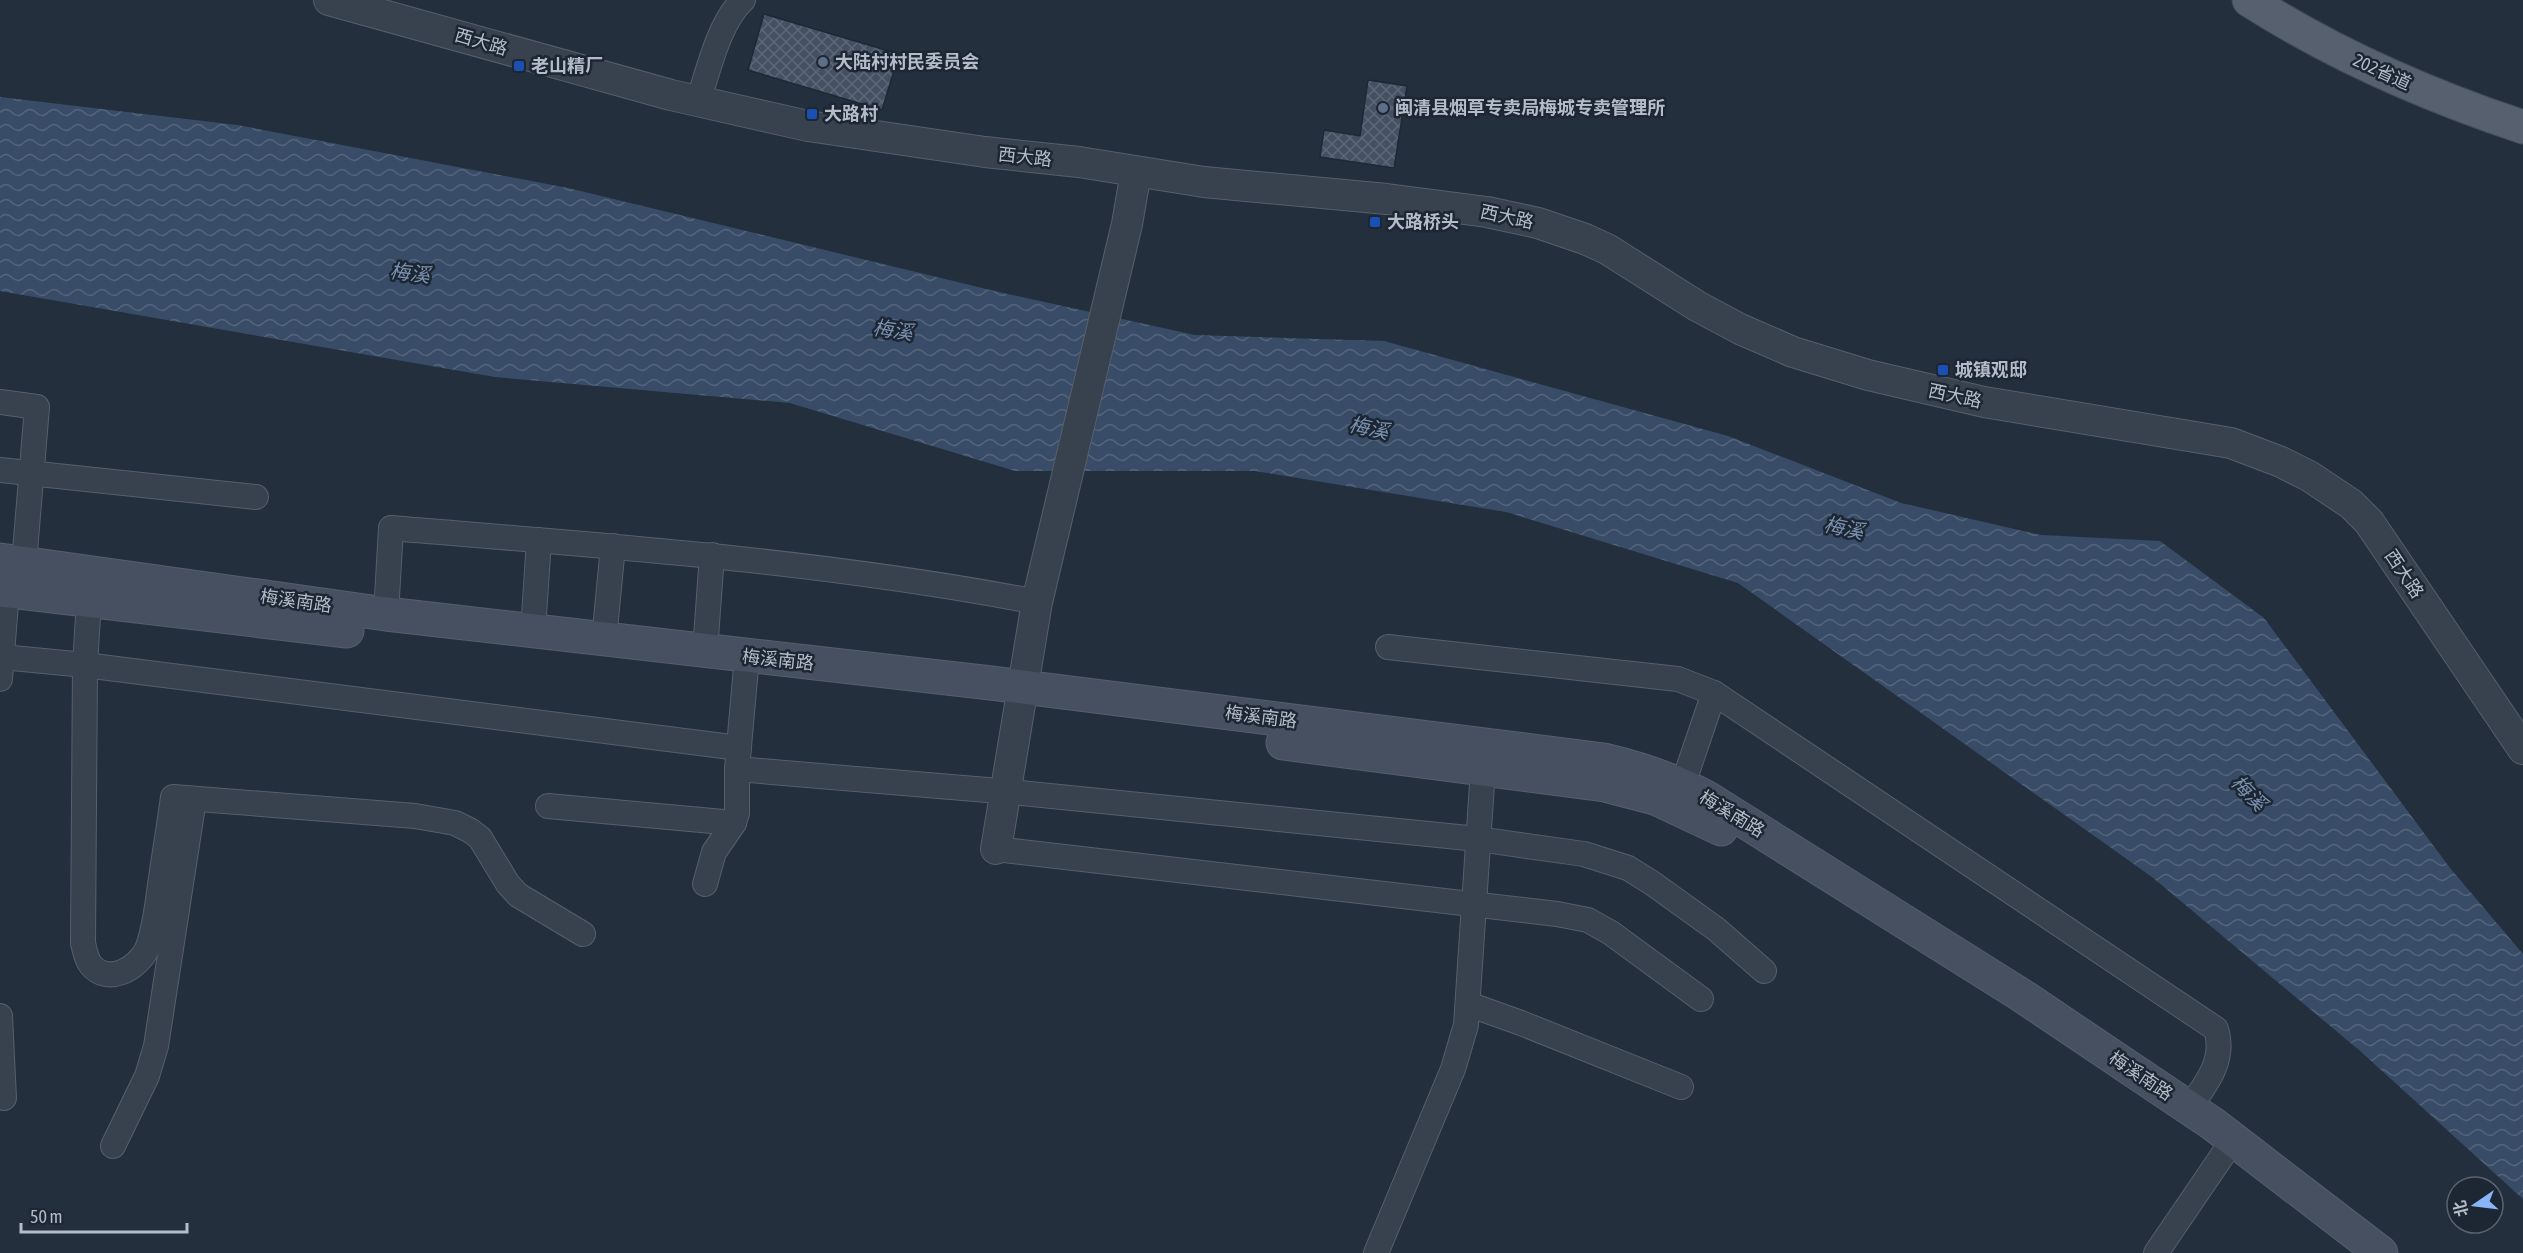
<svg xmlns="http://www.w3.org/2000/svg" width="2523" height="1253" font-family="'Asap Condensed','Noto Sans SC',sans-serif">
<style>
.water{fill:url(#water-waves)}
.building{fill:url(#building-cross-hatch);stroke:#1f2835;stroke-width:1.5}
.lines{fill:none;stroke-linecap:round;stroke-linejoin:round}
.minor-casing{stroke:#565f6c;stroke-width:26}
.tertiary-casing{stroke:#565f6c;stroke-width:32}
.secondary-casing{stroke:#565f6c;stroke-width:35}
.primary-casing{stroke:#414a57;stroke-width:35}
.minor{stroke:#38414e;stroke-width:24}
.tertiary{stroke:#38414e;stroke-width:30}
.secondary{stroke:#465061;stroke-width:33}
.primary{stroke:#56606e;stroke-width:33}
.service-dot{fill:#5c6f8a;stroke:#1d2633;stroke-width:2}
.transit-dot{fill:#1a4fb4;stroke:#1d2633;stroke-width:2}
.labels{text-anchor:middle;stroke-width:5;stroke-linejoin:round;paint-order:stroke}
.street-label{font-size:18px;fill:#b4bcc9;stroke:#1d2633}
.poi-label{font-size:18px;font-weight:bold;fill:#b4bcc9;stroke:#1d2633;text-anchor:start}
.water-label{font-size:20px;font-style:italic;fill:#7c92b1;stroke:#1d2633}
</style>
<defs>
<pattern id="water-waves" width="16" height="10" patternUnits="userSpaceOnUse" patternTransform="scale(1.5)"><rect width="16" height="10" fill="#394c67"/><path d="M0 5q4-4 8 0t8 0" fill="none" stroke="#53647b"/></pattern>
<pattern id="building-cross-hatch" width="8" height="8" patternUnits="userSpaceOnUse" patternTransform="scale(1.5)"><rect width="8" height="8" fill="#455162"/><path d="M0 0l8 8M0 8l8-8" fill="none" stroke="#5d6877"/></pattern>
</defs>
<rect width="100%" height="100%" fill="#242f3e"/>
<path class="water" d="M 0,97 L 237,125 L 568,188 L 1003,293 L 1195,335 L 1384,341 L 1728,436 L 1901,503 L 2041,535 L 2160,541 L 2264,618 L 2450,868 L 2523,954 L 2523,1199 L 2359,1050 L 2152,877 L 1738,583 L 1506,512 L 1255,471 L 1015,471 L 790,403 L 495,377 L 0,291 Z"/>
<g class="building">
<path d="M 764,14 L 899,54 L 882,110 L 748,70 Z"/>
<path d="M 1368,80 L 1407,86 L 1394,168 L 1320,157 L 1324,130 L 1360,136 Z"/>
</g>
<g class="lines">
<defs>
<g id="minor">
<path d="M 698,102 C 708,72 719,22 743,0"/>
<path d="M 0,402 L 37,407 L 24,563"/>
<path d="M 0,470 L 256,497"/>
<path d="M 89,600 L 85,665 L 83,943 C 85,951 86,959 91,965 C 108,986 138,968 147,949 C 155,929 157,906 160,885 C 164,856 169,827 173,797 L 415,816 L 455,823 L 471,831 L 480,838 L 508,884 L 518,895 L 583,934"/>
<path d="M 386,614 L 391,528 C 607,546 823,561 1037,602"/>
<path d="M 533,631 L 539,540"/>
<path d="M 604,640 L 613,546"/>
<path d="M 1388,647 L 1678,679 L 1714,693 L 2216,1029 C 2226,1060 2206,1084 2189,1108"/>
<path d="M 705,651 L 712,555"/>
<path d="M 747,656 L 737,769 L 1011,792 L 1478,839 L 1584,854 L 1628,868 L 1652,883 L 1716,929 L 1764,971"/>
<path d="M 2,657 L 85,665 L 739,748"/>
<path d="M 0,679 L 7,591"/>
<path d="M 1683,784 L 1714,693"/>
<path d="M 548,806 L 734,823"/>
<path d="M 996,849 L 1557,914 L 1588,920 L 1611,933 L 1701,999"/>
<path d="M 705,884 L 714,852 L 734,823 L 737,813 L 737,769"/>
<path d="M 1468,1004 L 1521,1023 L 1681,1087"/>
<path d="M 0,1016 L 4,1098"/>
<path d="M 113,1146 L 147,1076 L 156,1046 L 194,799"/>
<path d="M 1376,1253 L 1453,1069 L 1466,1025 L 1483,769"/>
<path d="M 2156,1253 L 2233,1140"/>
</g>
<g id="tertiary">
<path d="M 329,0 L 671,95 L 808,126 L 985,152 L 1079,162 L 1204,182 L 1387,199 L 1487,212 L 1538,223 L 1585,239 L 1607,249 L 1697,306 L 1740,329 L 1793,352 L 1868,375 L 1984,402 L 2231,443 L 2281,462 L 2309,476 L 2351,504 L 2369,522 L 2523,749"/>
<path d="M 996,849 L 1037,602 L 1127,224 L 1136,172"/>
</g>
<g id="secondary">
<path d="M 0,560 L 386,614 L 991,683 L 1604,760 C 1642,769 1675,780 1709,799 L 2021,995 L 2213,1124 L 2381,1253"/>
<path d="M 0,590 L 347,631"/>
<path d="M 1283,743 L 1605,785 L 1655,798 L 1721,829"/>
</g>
<path id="primary" d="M 2249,0 C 2335,55 2427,95 2523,127"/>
</defs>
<use href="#minor" class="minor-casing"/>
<use href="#tertiary" class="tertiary-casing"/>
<use href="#secondary" class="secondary-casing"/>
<use href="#primary" class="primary-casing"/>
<use href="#minor" class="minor"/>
<use href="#tertiary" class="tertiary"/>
<use href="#secondary" class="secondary"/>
<use href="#primary" class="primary"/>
</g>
<g class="service-dot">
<circle cx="823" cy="62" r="6"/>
<circle cx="1383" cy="108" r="6"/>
</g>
<g class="transit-dot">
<rect x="513" y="60" width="12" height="12" rx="3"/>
<rect x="806" y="108" width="12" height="12" rx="3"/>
<rect x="1369" y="216" width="12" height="12" rx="3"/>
<rect x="1937" y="364" width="12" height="12" rx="3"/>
</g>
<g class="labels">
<g class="street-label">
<text transform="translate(481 42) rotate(16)" y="6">西大路</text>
<text transform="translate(2382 72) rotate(25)" y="6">202省道</text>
<text transform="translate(1025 157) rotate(6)" y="6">西大路</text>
<text transform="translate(1507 217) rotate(12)" y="6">西大路</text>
<text transform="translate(1955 396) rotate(12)" y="6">西大路</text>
<text transform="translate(2404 574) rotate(56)" y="6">西大路</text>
<text transform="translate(296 601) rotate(8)" y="6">梅溪南路</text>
<text transform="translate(778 660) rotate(6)" y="6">梅溪南路</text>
<text transform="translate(1261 717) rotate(7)" y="6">梅溪南路</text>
<text transform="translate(1732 814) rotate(31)" y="6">梅溪南路</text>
<text transform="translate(2141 1076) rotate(34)" y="6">梅溪南路</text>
</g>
<g class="poi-label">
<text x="835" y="68">大陆村村民委员会</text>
<text x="531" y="72">老山精厂</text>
<text x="1395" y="114">闽清县烟草专卖局梅城专卖管理所</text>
<text x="824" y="120">大路村</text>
<text x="1387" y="228">大路桥头</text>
<text x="1955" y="376">城镇观邸</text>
</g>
<g class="water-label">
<text transform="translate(410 273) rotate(7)" y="7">梅溪</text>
<text transform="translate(893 330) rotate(8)" y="7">梅溪</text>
<text transform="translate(1369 428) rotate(12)" y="7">梅溪</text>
<text transform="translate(1844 528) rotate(12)" y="7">梅溪</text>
<text transform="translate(2249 793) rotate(46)" y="7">梅溪</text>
</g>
</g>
<g transform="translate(2475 1205) rotate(256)"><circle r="28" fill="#1d2633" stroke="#59626f" stroke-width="1.5"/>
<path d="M0-4.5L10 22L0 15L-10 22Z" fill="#8ab4f8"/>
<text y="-9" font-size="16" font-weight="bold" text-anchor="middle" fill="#b4bcc9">北</text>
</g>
<path d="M21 1223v9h166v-9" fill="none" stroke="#b4bcc9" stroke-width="3"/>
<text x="30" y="1223" font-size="18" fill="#b4bcc9" stroke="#1d2633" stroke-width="4.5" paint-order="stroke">50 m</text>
</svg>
